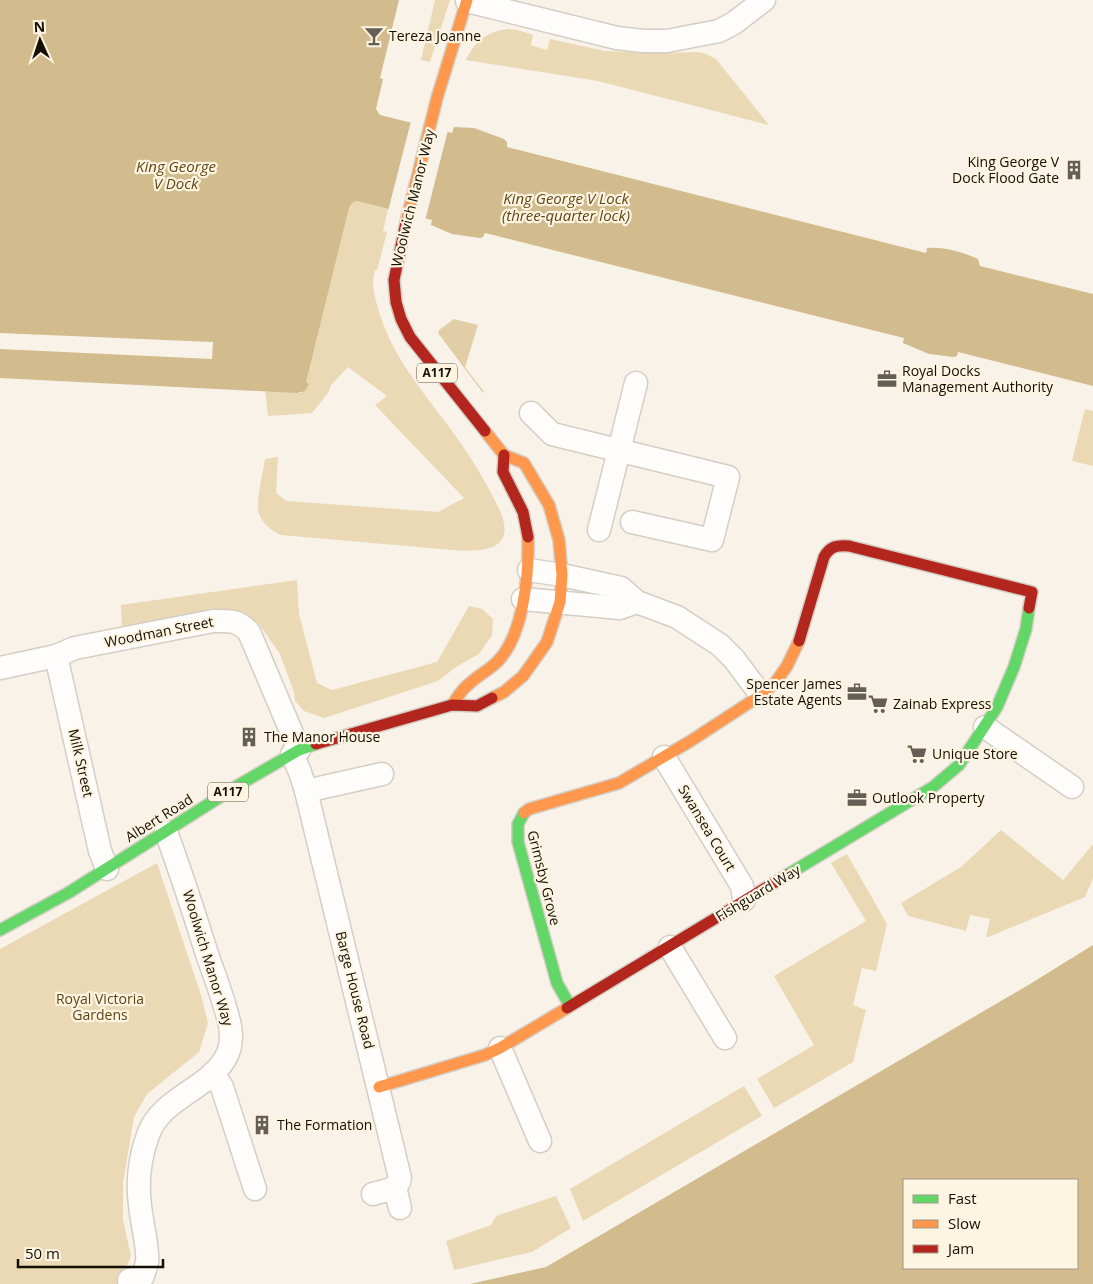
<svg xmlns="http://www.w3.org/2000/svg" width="1093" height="1284" font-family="'Open Sans',sans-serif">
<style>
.green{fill:#ebd9b5}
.forest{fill:#e1cea7}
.water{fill:#d2bb8c;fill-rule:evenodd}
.pier{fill:#f8f2e8}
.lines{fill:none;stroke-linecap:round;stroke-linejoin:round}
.street-casing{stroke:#d4cec4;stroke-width:25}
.fast-casing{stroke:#d4cec4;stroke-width:14}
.slow-casing{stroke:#d4cec4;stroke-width:14}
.jam-casing{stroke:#d4cec4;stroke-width:14}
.street{stroke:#fefdfc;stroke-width:22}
.fast{stroke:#63d668;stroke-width:11}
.slow{stroke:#ff974d;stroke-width:11}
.jam{stroke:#b3261e;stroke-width:11}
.labels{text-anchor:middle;stroke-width:4.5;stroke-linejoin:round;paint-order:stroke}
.shield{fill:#fef4e2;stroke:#5a5447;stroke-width:1}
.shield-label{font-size:12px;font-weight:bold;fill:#140f05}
.poi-label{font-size:14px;fill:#140f05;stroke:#fef4e2;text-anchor:start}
.street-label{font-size:14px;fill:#140f05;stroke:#fef4e2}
.park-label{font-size:14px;fill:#5b4614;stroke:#fef4e2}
.water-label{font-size:15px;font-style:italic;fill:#5d4716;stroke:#fef4e2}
</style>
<rect width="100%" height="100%" fill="#f8f2e8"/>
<g class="green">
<path d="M 435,0 L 450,0 L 430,62 L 421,60 Z"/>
<path d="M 506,29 L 518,30 L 533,35 L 531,45 L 547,50 L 550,39 L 605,51 L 667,53 L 698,52 L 706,54 L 716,59 L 769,125 L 598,81 L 466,60 C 475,41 485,33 506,29 Z"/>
<path d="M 357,201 L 388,209 L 383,231 L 387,232 L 377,270 L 375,270 C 371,283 374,295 378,308 C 391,356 423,391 452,431 C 468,453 482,475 494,499 C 500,510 509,527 502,539 C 495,551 476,550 464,551 L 281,535 C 271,531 260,521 258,510 C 257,499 263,471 265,459 L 278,457 L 276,493 L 286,501 L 438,512 L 464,498 L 375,405 L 387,396 L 348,367 L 331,385 L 328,393 L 312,413 L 268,416 L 265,390 L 301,393 L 305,383 L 349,208 L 352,203 Z"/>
<path d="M 1085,409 L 1093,411 L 1093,466 L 1072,461 Z"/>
<path d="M 297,580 L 299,614 L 317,683 L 332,690 L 437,662 L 469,606 L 482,609 L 493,619 L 492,635 L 479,654 L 456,667 L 438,681 L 324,718 L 304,711 L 295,701 L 294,692 L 280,654 L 259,624 L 246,614 L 230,611 L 122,630 L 121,605 Z"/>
<path d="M 1001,830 L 1063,880 L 1093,844 L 1093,878 L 1085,897 L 988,937 L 986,937 L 990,919 L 970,915 L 966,931 L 908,916 L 901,903 L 961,867 Z"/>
<path d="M 847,854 L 887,924 L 876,971 L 862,968 L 853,1005 L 866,1010 L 853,1062 L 774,1108 L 757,1079 L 814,1045 L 774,976 L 866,921 L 831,863 Z"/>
<path d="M 157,863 L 201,995 L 208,1023 L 199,1052 L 147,1094 L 134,1117 L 123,1183 L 123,1220 L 131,1256 L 128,1264 L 117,1277 L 119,1284 L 0,1284 L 0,949 Z"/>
<path d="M 744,1086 L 762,1116 L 583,1221 L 570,1189 Z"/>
<path d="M 556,1196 L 571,1228 L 532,1252 L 454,1270 L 446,1241 L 491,1225 L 496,1216 Z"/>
</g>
<path class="forest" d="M 454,319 L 478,325 L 465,367 L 484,392 L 483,393 L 438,333 L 439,330 Z"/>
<g class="water">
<path d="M 0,0 L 399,0 L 380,78 L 383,79 L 376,109 L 380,115 L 452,133 L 454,127 L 474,128 L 504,139 L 507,142 L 507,147 L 926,253 L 927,248 C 945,247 962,252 978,259 L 980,266 L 1093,294 L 1093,386 L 958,352 L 957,356 L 954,357 L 929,354 L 903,343 L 904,338 L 485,233 L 483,237 L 480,238 L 452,234 L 431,225 L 432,220 L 357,201 L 352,203 L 349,208 L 306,382 L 309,384 L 305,391 L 297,393 L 0,378 Z"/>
<path d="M 1093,945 L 1093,1284 L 470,1284 L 546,1267 L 1030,984 ZM 904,1180 L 1077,1180 L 1077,1268 L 904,1268 Z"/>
</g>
<g class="pier">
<path d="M 411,121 L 448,130 L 425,221 L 388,211 Z"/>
<path d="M 0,333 L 213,342 L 212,359 L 0,349 Z"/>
</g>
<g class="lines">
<defs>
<g id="street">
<path d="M 467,1 L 617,38 L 643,41 L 667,41 L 719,31 L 734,23 L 764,0"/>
<path d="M 531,413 L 552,434 L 728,477 L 712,540 L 632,522"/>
<path d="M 599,530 L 636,383"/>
<path d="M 529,570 L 562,575 L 621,588 L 637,602 L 677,617 L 720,645 L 734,659 L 761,695"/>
<path d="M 523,599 L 620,608 L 637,602"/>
<path d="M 56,656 L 100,851 L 107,869"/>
<path d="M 0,668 L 56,656 L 75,648 L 213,621 C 230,621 236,619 249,632 L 299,750"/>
<path d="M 985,727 L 1072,787"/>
<path d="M 292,754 L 300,772 L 306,791 L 400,1178 C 399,1190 383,1191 373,1194"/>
<path d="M 664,757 L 742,886 L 744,900"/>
<path d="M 306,791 L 382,774"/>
<path d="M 670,947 L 725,1038"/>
<path d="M 500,1048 L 540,1141"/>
<path d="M 213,1073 L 222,1087 L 255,1189"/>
<path d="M 395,1187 L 400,1208"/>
<path d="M 129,1280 L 143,1276 C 144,1272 146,1267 147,1262 C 149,1249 141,1220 140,1205 C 137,1182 140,1157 148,1135 C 161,1098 205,1091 225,1059 C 231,1049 232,1037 230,1026 C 225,1002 215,977 207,954 C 194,913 181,872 166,832"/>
</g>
<g id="fast">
<path d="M 524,813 L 518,824 L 518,842 L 557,983 L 570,1006"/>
<path d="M 787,875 L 933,787 L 959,765 L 997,707 L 1014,667 L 1026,629 L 1029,608"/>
<path d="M 0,930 L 68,893 L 242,783 L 299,750 L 316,744"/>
</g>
<g id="slow">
<path d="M 406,222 L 437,98 L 467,0"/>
<path d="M 485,431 L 504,455 L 524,463 L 549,505 L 559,540 L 562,575 L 560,602 L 547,642 L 523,676 L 504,692 L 492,698"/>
<path d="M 452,705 C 457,698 462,689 469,684 C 478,675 490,670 499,660 C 524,632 529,574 528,537"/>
<path d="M 524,813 L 529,809 L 619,783 L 689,742 L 761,695 L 775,683 L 787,666 L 799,641"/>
<path d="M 379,1087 L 485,1055 L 500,1048 L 567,1008"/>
</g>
<g id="jam">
<path d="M 406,222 L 394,280 L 396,302 L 401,319 L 410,337 L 485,431"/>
<path d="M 504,455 L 503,472 L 523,512 L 528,537"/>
<path d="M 799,641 L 824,557 C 830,546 837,545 849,546 L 1032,592 L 1029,608"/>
<path d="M 316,744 L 452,705 L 477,706 L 492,698"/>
<path d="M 567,1008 L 787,875"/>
</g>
</defs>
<use href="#street" class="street-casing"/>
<use href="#fast" class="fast-casing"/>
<use href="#slow" class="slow-casing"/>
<use href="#jam" class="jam-casing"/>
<use href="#street" class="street"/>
<use href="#fast" class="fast"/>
<use href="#slow" class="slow"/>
<use href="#jam" class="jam"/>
</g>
<defs>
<symbol id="bar-bare" viewBox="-9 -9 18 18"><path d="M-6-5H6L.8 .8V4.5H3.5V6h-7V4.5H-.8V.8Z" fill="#645e54" stroke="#fef4e2" stroke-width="2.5" paint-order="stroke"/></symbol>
<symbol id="building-bare" viewBox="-9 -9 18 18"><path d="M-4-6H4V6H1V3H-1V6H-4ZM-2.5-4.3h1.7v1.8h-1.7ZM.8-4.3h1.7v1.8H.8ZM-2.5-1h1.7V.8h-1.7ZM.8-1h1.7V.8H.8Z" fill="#645e54" stroke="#fef4e2" stroke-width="2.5" paint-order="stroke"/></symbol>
<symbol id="office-bare" viewBox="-9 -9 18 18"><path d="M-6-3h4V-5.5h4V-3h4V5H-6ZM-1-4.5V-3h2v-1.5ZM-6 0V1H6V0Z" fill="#645e54" stroke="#fef4e2" stroke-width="2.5" paint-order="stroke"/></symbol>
<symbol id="supermarket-bare" viewBox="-9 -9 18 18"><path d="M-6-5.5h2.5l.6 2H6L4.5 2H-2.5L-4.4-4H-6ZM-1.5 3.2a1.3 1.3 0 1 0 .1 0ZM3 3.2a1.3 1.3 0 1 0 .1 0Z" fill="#645e54" stroke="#fef4e2" stroke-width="2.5" paint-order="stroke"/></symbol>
</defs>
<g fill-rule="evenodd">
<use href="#bar-bare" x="360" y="22" width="28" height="28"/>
<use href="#building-bare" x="1060" y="156" width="28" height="28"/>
<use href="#office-bare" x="873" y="365" width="28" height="28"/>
<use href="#office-bare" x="843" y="678" width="28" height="28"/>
<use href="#supermarket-bare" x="864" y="690" width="28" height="28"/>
<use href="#building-bare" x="235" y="723" width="28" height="28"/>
<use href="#supermarket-bare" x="903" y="740" width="28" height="28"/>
<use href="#office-bare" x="843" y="784" width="28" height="28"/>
<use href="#building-bare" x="248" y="1111" width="28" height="28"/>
</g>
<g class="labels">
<g class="shield">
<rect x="417" y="363.5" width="40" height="19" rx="4"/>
<rect x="208" y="782.5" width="40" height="19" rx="4"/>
</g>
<g class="shield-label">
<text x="437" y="377">A117</text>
<text x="228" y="796">A117</text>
</g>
<g class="poi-label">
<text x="389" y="41">Tereza Joanne</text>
<text x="1059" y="167" text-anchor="end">King George V<tspan x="1059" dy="16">Dock Flood Gate</tspan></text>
<text x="902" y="376">Royal Docks<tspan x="902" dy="16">Management Authority</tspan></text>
<text x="842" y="689" text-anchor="end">Spencer James<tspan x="842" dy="16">Estate Agents</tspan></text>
<text x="893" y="709">Zainab Express</text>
<text x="264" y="742">The Manor House</text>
<text x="932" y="759">Unique Store</text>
<text x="872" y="803">Outlook Property</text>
<text x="277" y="1130">The Formation</text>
</g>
<g class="street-label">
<text transform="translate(413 198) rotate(-76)" y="5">Woolwich Manor Way</text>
<text transform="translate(159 632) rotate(-11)" y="5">Woodman Street</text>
<text transform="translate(81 763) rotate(77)" y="5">Milk Street</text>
<text transform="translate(159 818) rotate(-32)" y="5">Albert Road</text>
<text transform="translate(707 828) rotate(59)" y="5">Swansea Court</text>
<text transform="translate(544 878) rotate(76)" y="5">Grimsby Grove</text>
<text transform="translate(758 893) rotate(-31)" y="5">Fishguard Way</text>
<text transform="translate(208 958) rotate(73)" y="5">Woolwich Manor Way</text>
<text transform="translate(355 990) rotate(76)" y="5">Barge House Road</text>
</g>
<g class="park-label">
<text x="100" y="1004">Royal Victoria<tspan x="100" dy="16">Gardens</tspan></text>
</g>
<g class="water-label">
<text x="176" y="172">King George<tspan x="176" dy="17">V Dock</tspan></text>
<text x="566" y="204">King George V Lock<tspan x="566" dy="17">(three-quarter lock)</tspan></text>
</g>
</g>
<rect x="903" y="1179" width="175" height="90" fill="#fef4e2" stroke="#a0988a"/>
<rect x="913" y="1195" width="25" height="8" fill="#63d668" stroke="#a0988a"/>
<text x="948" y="1204" font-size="15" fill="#140f05">Fast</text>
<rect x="913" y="1220" width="25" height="8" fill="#ff974d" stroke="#a0988a"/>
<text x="948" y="1229" font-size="15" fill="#140f05">Slow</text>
<rect x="913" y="1245" width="25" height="8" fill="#b3261e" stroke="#a0988a"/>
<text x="948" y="1254" font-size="15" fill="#140f05">Jam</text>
<g transform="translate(40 40) rotate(357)" stroke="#fef4e2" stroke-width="4" paint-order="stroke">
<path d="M0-4L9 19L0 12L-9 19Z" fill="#140f05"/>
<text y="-8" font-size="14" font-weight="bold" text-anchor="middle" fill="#140f05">N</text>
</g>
<path d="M18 1259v8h145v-8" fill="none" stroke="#140f05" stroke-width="2.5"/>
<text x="25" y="1259" font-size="15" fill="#140f05" stroke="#fef4e2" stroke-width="4" paint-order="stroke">50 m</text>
</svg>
